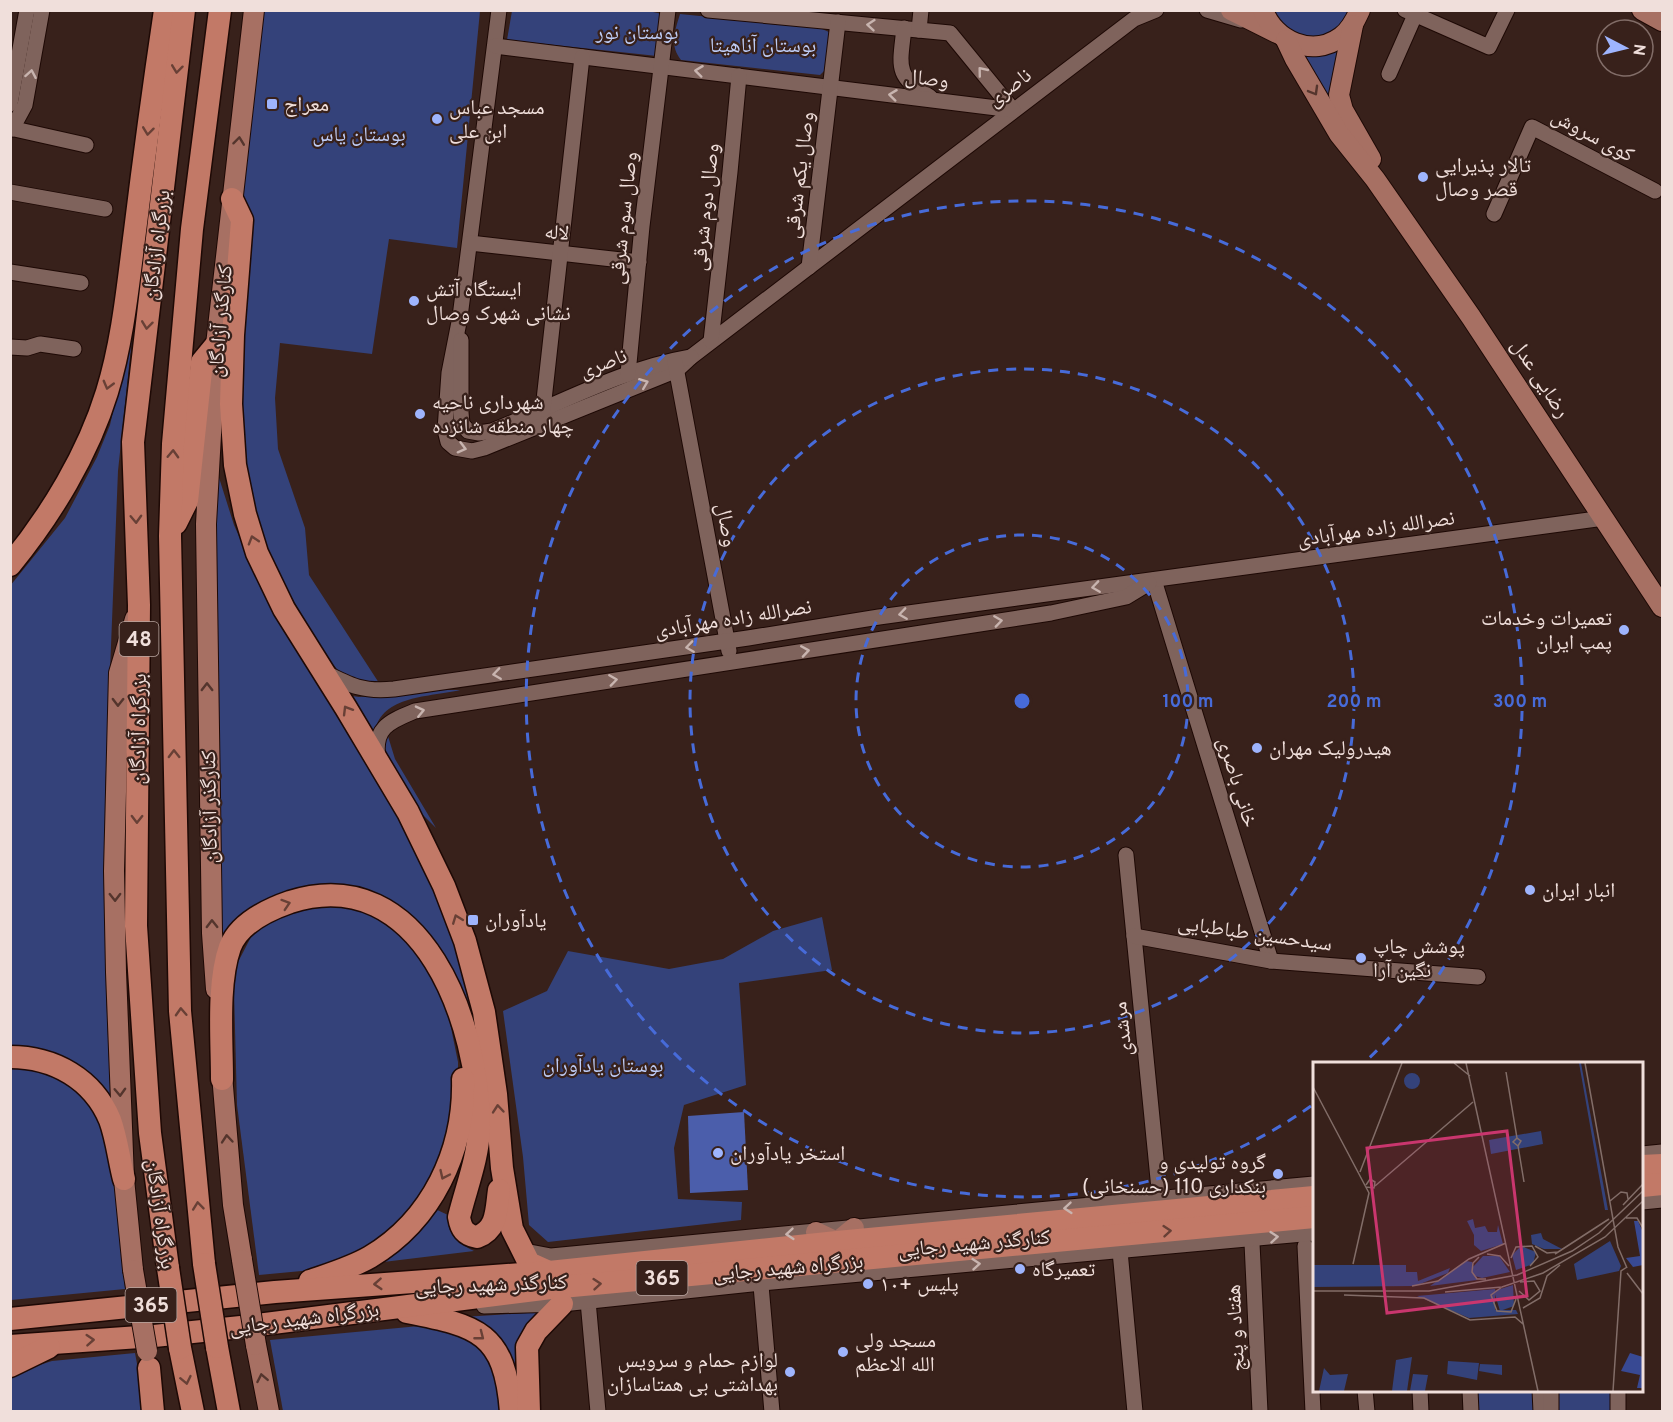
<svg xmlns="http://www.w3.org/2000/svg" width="1673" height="1422" font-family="Overpass,'Noto Naskh Arabic',sans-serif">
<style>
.green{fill:#34427a}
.water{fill:#4b5eab}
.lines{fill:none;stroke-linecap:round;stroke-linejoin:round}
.minor-casing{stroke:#1e0905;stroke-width:17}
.major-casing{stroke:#1e0905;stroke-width:22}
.highway-casing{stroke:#1e0905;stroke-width:25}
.minor{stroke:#7f635c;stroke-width:15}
.major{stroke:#a77063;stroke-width:20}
.highway{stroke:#c27967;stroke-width:22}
.major-bridge-casing{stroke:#1e0905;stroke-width:22;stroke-linecap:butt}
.highway-bridge-casing{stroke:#1e0905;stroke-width:25;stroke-linecap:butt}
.major-bridge{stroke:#a77063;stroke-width:20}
.highway-bridge{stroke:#c27967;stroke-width:22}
.oneway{stroke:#c8b4af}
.oneway2{stroke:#684036}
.oneway3{stroke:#54352d}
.ring{fill:none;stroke:#476bd9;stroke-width:3;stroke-dasharray:10 8}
.poi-dot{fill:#9eb4fd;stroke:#38211b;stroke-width:2}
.labels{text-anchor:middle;stroke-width:4.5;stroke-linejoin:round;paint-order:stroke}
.shield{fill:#38211b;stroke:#b9a6a1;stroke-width:1.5}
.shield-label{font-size:20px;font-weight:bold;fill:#f0dfdb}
.park-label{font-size:21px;fill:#beccf6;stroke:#38211b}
.street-label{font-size:21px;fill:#f0dfdb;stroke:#38211b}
.poi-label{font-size:21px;fill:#f0dfdb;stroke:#38211b;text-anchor:start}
.inset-road{fill:none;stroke:#826d68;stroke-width:1.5}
.view{fill:#c9366e;fill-opacity:0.15;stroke:#c9366e;stroke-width:3}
.inset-edge{fill:none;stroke:#f0dfdb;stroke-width:3}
.centre{fill:#476bd9;stroke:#38211b;stroke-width:3}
.ring-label{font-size:18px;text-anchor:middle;font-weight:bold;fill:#476bd9;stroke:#38211b;stroke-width:4.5;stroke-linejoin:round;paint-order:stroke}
</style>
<rect width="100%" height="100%" fill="#38211b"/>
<g class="green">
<path d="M 644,10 L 662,14 L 657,56 L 507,40 L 512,11 Z"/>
<path d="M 264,11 L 480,11 L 457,248 L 389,239 L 372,354 L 280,343 L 275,398 L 278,449 L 305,528 L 309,575 L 379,683 L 345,678 L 327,658 L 271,562 L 260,533 L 240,456 L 242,206 Z"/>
<path d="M 1274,11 L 1348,11 C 1334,46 1289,44 1274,11 Z"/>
<path d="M 680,14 L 820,28 L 831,33 L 827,68 L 820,75 L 681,60 C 669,45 675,31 680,14 Z"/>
<path d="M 1345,44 L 1335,112 L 1297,52 Z"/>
<path d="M 134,319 L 118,471 L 105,796 L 106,990 L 111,1109 L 11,1052 L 10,586 L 65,518 L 97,457 L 110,425 Z"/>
<path d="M 215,465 L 234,525 L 270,606 L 420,851 L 436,885 L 471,995 L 484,1085 L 449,970 L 342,889 L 221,944 L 214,555 Z"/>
<path d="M 442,690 L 460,690 C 431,697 381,695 375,732 L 366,722 L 352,696 L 359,697 Z"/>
<path d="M 387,733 L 395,759 L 436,828 L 414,806 L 385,756 L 383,740 Z"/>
<path d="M 297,906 L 361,907 L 418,949 L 447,1008 L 458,1062 L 458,1088 L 438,1175 L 390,1234 L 323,1269 L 259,1275 L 237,1105 L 234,990 L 237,964 L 251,937 L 266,922 Z"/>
<path d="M 822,917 L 832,970 L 739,983 L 746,1085 L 684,1105 L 674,1148 L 678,1199 L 742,1202 L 741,1220 L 548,1242 L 529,1225 L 523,1157 L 503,1011 L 547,991 L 568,951 L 669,969 L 723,959 L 773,931 Z"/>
<path d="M 29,1067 L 54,1074 L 93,1102 L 111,1154 L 125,1289 L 11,1300 L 11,1068 Z"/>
<path d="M 433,1208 L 448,1215 C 446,1234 458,1243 474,1251 L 375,1263 Z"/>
<path d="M 543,1312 L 515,1387 L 463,1317 Z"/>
<path d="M 430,1325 L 448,1326 L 489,1353 L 504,1411 L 283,1411 L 270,1340 Z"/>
<path d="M 135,1353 L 146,1411 L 11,1412 L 10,1374 L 52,1361 Z"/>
<path d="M 1474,1391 L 1610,1391 L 1611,1411 L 1475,1411 Z"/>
</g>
<path class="water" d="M 744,1112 L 748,1190 L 690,1193 L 688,1116 Z"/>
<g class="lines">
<defs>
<g id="minor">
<path d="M 499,10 L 460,317 L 449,373 L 445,430 L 448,442 L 455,448 L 472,451 L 484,448 L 677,370 L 691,357 L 1134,19 L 1156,10"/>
<path d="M 708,10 L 950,33 L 1013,110"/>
<path d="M 1207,10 L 1241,20"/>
<path d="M 1405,10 L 1489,47 L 1507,10"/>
<path d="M 904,28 C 900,66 894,76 930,97"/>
<path d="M 919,30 L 921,10"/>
<path d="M 495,46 L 1013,110"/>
<path d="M 1389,74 L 1415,15"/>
<path d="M 10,104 L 27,10"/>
<path d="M 10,128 L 86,145"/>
<path d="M 12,129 L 25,105 L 42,10"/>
<path d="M 10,192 L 105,209"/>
<path d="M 1494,214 L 1532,127 L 1655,191"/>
<path d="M 470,243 L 639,262"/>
<path d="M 809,267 L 838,22"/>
<path d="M 10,272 L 81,283"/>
<path d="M 461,340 L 461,412 L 462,424 L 468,431 L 479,433 L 492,431 C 557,405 621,369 691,357"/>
<path d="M 711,341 L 730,172 L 739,76"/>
<path d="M 10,347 L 27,348 L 40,344 L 74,349"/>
<path d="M 675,362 L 729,651"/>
<path d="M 628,374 L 642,226 L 668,10"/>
<path d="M 543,409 L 582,57"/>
<path d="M 1154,580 L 1271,961"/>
<path d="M 324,672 C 351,686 363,692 394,689 L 748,638 L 879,617 L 1604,518"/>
<path d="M 378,758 C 373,727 391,721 415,711 L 1051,613 L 1126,597 L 1149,583"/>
<path d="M 1126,855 L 1160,1199"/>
<path d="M 1134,936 L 1271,961 L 1478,977"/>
<path d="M 1642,1154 L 1662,1152"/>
<path d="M 1642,1202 L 1662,1200"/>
<path d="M 1252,1243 L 1260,1412"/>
<path d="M 519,1246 L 530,1252 L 551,1256 L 1314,1184"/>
<path d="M 1305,1246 L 1313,1412"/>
<path d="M 1120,1251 L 1135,1412"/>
<path d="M 760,1274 L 772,1412"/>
<path d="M 588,1301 L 598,1412"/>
<path d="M 484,1306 L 562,1304 L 761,1283 L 1314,1233"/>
<path d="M 1365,1390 L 1367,1412"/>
<path d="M 1420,1390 L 1421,1412"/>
<path d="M 1470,1390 L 1471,1412"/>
<path d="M 1540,1390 L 1541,1412"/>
<path d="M 1551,1390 L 1551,1412"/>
<path d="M 1618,1390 L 1618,1412"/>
</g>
<g id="major">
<path d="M 1231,10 L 1277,33"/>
<path d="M 1263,10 C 1274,41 1312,58 1341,37 C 1350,31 1355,21 1360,10"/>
<path d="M 1642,10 L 1662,21"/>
<path d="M 1353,25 L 1339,95 L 1343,110 L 1371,159"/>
<path d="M 1286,40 L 1295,59 L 1339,134 L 1375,179 L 1471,317 L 1662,607"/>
<path d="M 216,989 L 212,933 L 206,524 L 216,345 L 254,10"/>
<path d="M 221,1063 L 233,1205 L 242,1260"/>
<path d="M 816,1232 L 837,1242 L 854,1228"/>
<path d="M 133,1270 L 124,1179 L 116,972 L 114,871 L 119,673 L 135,619"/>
<path d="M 256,1345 L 269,1412"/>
</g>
<g id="highway">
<path d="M 232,199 L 242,220 L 233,335 L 231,404 L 235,465 L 245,514 L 257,553 L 284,609 L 346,708 L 408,812 L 444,886 L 465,941 L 484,1012 L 496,1094 L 502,1168 L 512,1229 L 529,1263 L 549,1272"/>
<path d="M 176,523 L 187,501 L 202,362 L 216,345"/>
<path d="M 10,565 C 51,515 88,454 107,392 C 123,340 128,284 135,231 C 144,157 154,84 165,10"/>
<path d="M 10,1057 C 54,1057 93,1079 110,1120 C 117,1139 119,1160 124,1179"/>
<path d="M 222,1079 C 222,1040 217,983 230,947 C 239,924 267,910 290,902 C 423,860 480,1026 479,1129 C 478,1159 466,1188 459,1217 C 461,1229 465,1235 477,1237 C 498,1229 496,1210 499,1190"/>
<path d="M 1642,1166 L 1662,1165"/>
<path d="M 1642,1186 L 1662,1184"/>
<path d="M 204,1264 L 180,1011 L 170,536 L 173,444 L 192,229 L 220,10"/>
<path d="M 168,1268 L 150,1133 L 136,926 L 139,605 L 133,442 L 184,10"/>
<path d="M 310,1281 C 330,1274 351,1268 370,1257 C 432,1220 465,1151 463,1079"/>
<path d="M 407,1312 C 478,1326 505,1332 511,1412"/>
<path d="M 10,1319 L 275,1292 L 549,1272 L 837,1242 L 1314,1197"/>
<path d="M 10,1346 L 154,1336 L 241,1327 L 551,1288 L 1314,1217"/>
<path d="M 217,1347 L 229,1412"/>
<path d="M 180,1348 L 193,1412"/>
<path d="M 10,1366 L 49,1347"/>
<path d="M 149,1368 L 153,1412"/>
<path d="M 529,1412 L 527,1347 L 536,1331 L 562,1304"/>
</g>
</defs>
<use href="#minor" class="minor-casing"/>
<use href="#major" class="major-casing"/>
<use href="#highway" class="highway-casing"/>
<use href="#minor" class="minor"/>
<use href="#major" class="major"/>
<use href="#highway" class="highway"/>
<defs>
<g id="major-bridge">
<path d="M 242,1260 L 256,1345"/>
<path d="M 133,1270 L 147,1351"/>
</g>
<g id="highway-bridge">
<path d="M 204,1264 L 217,1347"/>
<path d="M 168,1268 L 180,1348"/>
</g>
</defs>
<use href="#major-bridge" class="major-bridge-casing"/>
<use href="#highway-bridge" class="highway-bridge-casing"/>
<use href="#major-bridge" class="major-bridge"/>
<use href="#highway-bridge" class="highway-bridge"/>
</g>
<defs><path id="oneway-chevron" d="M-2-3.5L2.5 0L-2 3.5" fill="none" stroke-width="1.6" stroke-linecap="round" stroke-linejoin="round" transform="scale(1.5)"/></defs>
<g class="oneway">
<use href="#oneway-chevron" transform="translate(871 25) rotate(-175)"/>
<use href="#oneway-chevron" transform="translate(699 71) rotate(-173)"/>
<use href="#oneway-chevron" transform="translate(982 71) rotate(-129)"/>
<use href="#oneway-chevron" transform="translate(31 74) rotate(-80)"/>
<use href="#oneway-chevron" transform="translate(893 95) rotate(-173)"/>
<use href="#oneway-chevron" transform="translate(644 383) rotate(-22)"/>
<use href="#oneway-chevron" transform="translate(462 448) rotate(15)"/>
<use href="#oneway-chevron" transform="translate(1096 587) rotate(172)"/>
<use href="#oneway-chevron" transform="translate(903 614) rotate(172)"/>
<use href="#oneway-chevron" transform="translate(998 621) rotate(-8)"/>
<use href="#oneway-chevron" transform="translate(690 647) rotate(172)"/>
<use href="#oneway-chevron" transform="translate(805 651) rotate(-9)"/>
<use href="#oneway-chevron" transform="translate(497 674) rotate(172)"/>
<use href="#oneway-chevron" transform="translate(613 680) rotate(-8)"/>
<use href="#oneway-chevron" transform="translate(420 711) rotate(-13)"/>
<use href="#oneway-chevron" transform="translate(1068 1208) rotate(175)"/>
<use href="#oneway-chevron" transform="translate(790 1234) rotate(175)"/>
<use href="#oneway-chevron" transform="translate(1274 1237) rotate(-5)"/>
<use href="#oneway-chevron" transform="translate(976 1264) rotate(-5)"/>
</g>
<g class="oneway2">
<use href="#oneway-chevron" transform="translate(177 69) rotate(97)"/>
<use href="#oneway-chevron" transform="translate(148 131) rotate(97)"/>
<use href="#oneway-chevron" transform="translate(147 325) rotate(97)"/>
<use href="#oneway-chevron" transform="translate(108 385) rotate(105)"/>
<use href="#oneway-chevron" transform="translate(173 454) rotate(-88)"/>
<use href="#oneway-chevron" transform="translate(136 519) rotate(88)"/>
<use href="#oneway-chevron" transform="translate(253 540) rotate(-107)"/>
<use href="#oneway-chevron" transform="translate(347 710) rotate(-121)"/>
<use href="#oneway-chevron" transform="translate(174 754) rotate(-91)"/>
<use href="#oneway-chevron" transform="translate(137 819) rotate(91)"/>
<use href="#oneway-chevron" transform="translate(286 904) rotate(-18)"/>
<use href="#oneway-chevron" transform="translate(457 919) rotate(-111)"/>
<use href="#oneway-chevron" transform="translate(181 1012) rotate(-93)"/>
<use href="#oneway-chevron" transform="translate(498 1109) rotate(-95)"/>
<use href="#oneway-chevron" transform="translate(444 1175) rotate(115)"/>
<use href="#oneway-chevron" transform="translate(198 1206) rotate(-96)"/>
<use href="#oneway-chevron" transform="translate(1167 1231) rotate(-5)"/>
<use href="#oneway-chevron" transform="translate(378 1284) rotate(176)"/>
<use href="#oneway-chevron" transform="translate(597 1284) rotate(-5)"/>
<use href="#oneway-chevron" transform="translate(480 1336) rotate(38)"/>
<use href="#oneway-chevron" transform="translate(90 1340) rotate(-4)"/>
<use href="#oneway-chevron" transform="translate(186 1380) rotate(78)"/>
</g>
<g class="oneway3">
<use href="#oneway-chevron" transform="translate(1314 91) rotate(60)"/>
<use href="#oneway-chevron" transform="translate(239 141) rotate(-83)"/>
<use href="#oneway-chevron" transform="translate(207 687) rotate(-90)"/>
<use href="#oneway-chevron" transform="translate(118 702) rotate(91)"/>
<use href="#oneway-chevron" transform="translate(115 897) rotate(89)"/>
<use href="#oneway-chevron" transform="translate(212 924) rotate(-91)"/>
<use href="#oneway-chevron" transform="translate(120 1092) rotate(88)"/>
<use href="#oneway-chevron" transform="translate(227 1139) rotate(-95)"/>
<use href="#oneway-chevron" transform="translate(262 1378) rotate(-101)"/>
</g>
<g class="ring">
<circle cx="1022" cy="701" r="166"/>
<circle cx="1022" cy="701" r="332"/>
<path d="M1311 1106A498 498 0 1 1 1365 1062"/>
</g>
<g class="poi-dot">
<rect x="266" y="98" width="12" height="12" rx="3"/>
<circle cx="437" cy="119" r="6"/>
<circle cx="1423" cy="177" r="6"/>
<circle cx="414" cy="301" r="6"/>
<circle cx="420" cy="414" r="6"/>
<circle cx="1624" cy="630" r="6"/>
<circle cx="1257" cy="748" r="6"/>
<circle cx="1530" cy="890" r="6"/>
<rect x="467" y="914" width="12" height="12" rx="3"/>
<circle cx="1361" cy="958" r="6"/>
<circle cx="718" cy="1153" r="6"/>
<circle cx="1278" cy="1174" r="6"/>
<circle cx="1020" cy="1269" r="6"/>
<circle cx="868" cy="1284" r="6"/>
<circle cx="843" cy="1352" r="6"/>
<circle cx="790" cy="1372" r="6"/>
</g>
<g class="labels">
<g class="shield">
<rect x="119.5" y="622" width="39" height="34" rx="4.5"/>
<rect x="636.5" y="1261" width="51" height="34" rx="4.5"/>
<rect x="125.5" y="1288" width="51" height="34" rx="4.5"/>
</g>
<g class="shield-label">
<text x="139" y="646">48</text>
<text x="662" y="1285">365</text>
<text x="151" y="1312">365</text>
</g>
<g class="park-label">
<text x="637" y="39">بوستان نور</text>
<text x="763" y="52">بوستان آناهیتا</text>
<text x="359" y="141">بوستان یاس</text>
<text x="603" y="1072">بوستان یادآوران</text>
</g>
<g class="street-label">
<text transform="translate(927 78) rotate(7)" y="7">وصال</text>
<text transform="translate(1009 87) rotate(-37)" y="7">ناصری</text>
<text transform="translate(1593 135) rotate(28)" y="7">کوی سروش</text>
<text transform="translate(799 175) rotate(-83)" y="7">وصال یکم شرقی</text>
<text transform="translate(705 207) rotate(-84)" y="7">وصال دوم شرقی</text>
<text transform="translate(623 218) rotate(-84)" y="7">وصال سوم شرقی</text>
<text transform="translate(557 232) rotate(6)" y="7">لاله</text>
<text transform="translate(156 245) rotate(-83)" y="7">بزرگراه آزادگان</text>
<text transform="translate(220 321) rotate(-85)" y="7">کنارگذر آزادگان</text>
<text transform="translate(603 363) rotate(-21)" y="7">ناصری</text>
<text transform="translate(1541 378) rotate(57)" y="7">رضایی عدل</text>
<text transform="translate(727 525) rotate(80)" y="7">وصال</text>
<text transform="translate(1376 528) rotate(-8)" y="7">نصرالله زاده مهرآبادی</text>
<text transform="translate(733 618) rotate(-9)" y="7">نصرالله زاده مهرآبادی</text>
<text transform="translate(138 729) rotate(-89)" y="7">بزرگراه آزادگان</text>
<text transform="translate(1238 782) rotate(73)" y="7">خانی باصری</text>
<text transform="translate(209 807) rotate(-91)" y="7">کنارگذر آزادگان</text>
<text transform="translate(1255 933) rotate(8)" y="7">سیدحسین طباطبایی</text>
<text transform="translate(1122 1029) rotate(-96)" y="7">مرشدی</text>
<text transform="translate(161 1214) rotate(82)" y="7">بزرگراه آزادگان</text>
<text transform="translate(974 1243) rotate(-5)" y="7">کنارگذر شهید رجایی</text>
<text transform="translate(788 1267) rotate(-5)" y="7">بزرگراه شهید رجایی</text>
<text transform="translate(491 1284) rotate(-2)" y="7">کنارگذر شهید رجایی</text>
<text transform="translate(304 1318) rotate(-7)" y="7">بزرگراه شهید رجایی</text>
<text transform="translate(1235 1328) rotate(-93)" y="7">هفتاد و پنج</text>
</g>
<g class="poi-label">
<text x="284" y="111">معراج</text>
<text x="449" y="114">مسجد عباس<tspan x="449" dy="24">ابن علی</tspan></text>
<text x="1435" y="172">تالار پذیرایی<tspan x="1435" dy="24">قصر وصال</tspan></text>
<text x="426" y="296">ایستگاه آتش<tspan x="426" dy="24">نشانی شهرک وصال</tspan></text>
<text x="432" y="409">شهرداری ناحیه<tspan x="432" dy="24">چهار منطقه شانزده</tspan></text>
<text x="1612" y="625" text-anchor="end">تعمیرات وخدمات<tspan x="1612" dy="24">پمپ ایران</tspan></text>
<text x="1269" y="755">هیدرولیک مهران</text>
<text x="1542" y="897">انبار ایران</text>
<text x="485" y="927">یادآوران</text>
<text x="1373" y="953">پوشش چاپ<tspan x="1373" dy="24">نگین آرا</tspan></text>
<text x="730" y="1160">استخر یادآوران</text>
<text x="1266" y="1169" text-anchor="end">گروه تولیدی و<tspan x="1266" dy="24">بنکداری 110 (حسنخانی)</tspan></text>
<text x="1032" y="1276">تعمیرگاه</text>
<text x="880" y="1291">پلیس +۱۰</text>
<text x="855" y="1347">مسجد ولی<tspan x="855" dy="24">الله الاعظم</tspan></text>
<text x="778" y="1367" text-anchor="end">لوازم حمام و سرویس<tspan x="778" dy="24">بهداشتی بی همتاسازان</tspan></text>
</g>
</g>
<g transform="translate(1313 1062)">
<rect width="330" height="330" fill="#38211b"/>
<path d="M 266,1 L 268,1 L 295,148 L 292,148 ZM91 19a8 8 0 1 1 16 0a8 8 0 1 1-16 0ZM 228,69 L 230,82 L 178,92 L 176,78 ZM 160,157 L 162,166 L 172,164 L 175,170 L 184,170 L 185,163 L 190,182 L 168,189 L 161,183 L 161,173 L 154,159 ZM 228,171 L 230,177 L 249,187 L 231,187 L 219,182 L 218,173 ZM 297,179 L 308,204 L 306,209 L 264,218 L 261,202 ZM 208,184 L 223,190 L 220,202 L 203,208 L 199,193 ZM 170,194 L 186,194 L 197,210 L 169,216 L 162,214 L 159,206 ZM 153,199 L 159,200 L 164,218 L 117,224 ZM 0,203 L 93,203 L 93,210 L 104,210 L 105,219 L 137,206 L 135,211 L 102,224 L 0,225 ZM 200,223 L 201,244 L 187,249 L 181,229 ZM 182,227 L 182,248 L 203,248 L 205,252 L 156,256 L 104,234 ZM 99,295 L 94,329 L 79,329 L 83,298 ZM 135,299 L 166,301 L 164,318 L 134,312 ZM 167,302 L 189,303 L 189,313 L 166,309 ZM 11,306 L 17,313 L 35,312 L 31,329 L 6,329 ZM 100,312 L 115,313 L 112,329 L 97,329 Z" fill="#34427a"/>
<path d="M 321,159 L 325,159 L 329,168 L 330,203 L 320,205 L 313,196 L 327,194 ZM 317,291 L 330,295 L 330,326 L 324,326 L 327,313 L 308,309 Z" fill="#384993"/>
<path class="inset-road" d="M 141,1 L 157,14M 153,1 L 225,329M 272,1 L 305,185 L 314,206M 193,10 L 204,76 L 208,79 L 205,84 L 200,80 L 204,76M 0,25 L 56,131 L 40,202M 205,84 L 211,120M 47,110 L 89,1M 53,123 L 57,117 L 62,120 L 61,126 L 53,125M 62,124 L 160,40M 297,139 L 308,130 L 314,131 L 315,137M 310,143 L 330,122M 313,156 L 324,156 L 330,166M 222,184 L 234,191 L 245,190M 174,192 L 187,194 L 196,204M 242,192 L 296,157M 166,195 L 160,201 L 159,210 L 164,217 L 173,217M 198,196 L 203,185 L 219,184 L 225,195 L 217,204M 314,211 L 330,232M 99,224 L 125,219 L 156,197 L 193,181M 189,225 L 178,233 L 184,249 L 198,250 L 203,237M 0,229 L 116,229 L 204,213 L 259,189 L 286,171 L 330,129M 206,229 L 216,238 L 227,229 L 221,219 L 207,220M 132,230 L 189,225 L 230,211 L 292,175 L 330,139M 31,233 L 111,236 L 157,258 L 202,255 L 210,262M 210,246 L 227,236 L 234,214 L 247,203M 300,329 L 308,209 L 314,205"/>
<path class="view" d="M 194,69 L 214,234 L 74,251 L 54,86 Z"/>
<rect width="330" height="330" class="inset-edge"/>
</g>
<circle cx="1022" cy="701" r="9" class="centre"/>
<g class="ring-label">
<text x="1188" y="707">100 m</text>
<text x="1354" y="707">200 m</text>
<text x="1520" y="707">300 m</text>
</g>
<rect width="1673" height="1422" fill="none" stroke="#f0dfdb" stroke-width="24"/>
<g transform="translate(1625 48) rotate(97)"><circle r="28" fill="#38211b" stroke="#826d68" stroke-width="1.5"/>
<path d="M0-4.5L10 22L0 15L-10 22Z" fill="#9eb4fd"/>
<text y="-9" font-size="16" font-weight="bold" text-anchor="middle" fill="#f0dfdb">N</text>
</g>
</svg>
